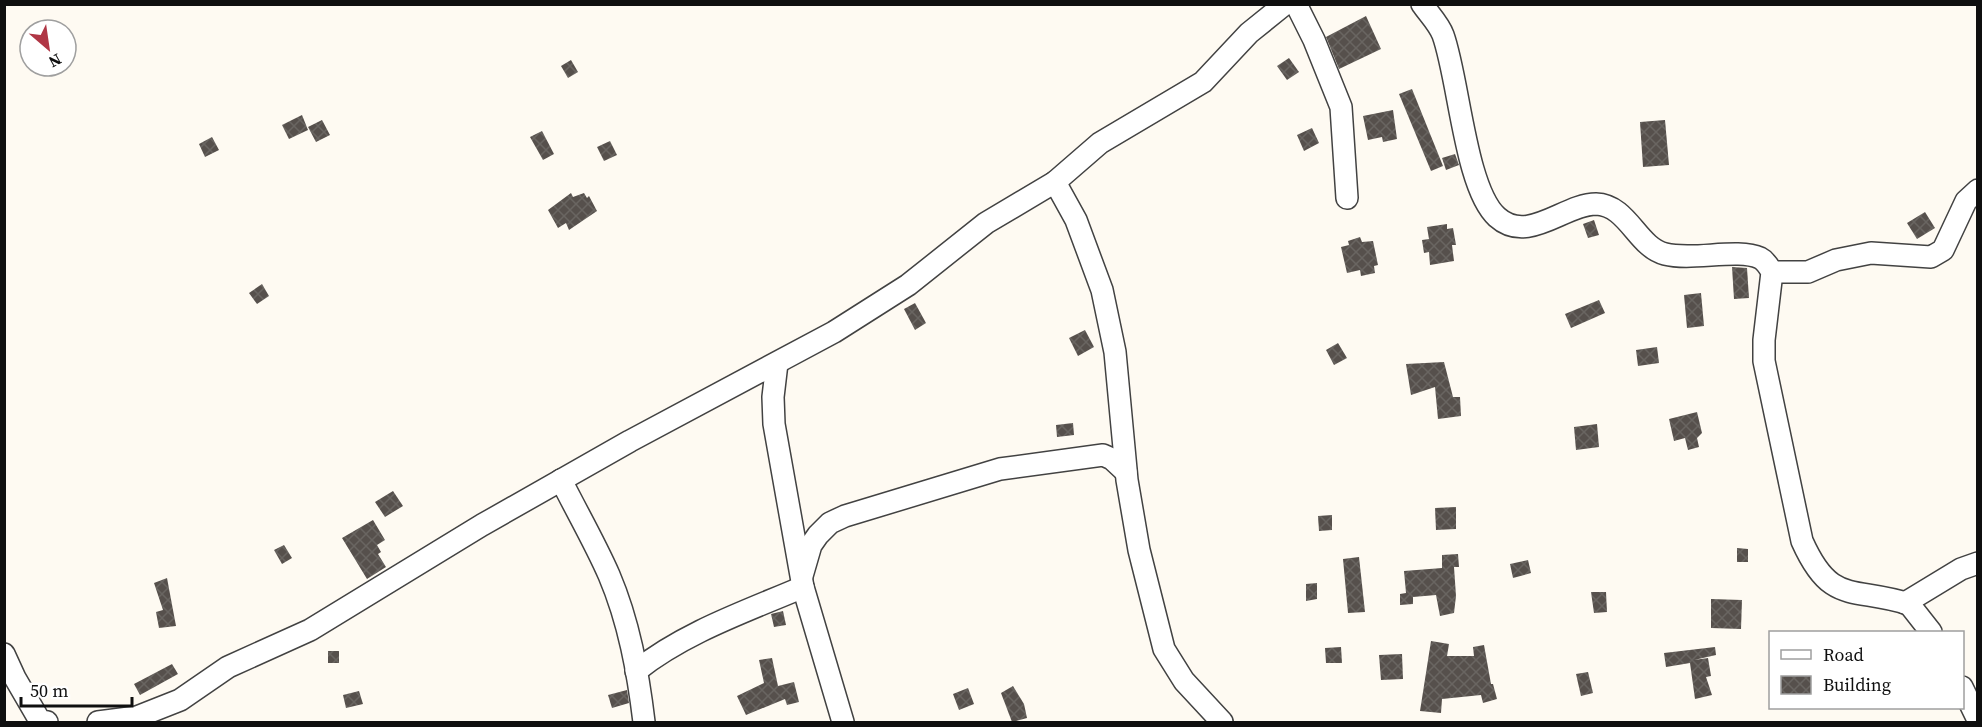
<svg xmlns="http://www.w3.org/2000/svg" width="1982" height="727" font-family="'Source Serif 4',serif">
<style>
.building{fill:url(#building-cross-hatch)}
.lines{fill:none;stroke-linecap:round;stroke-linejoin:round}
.minor-casing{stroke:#424242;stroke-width:24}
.minor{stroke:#fff;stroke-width:21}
</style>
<defs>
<pattern id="building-cross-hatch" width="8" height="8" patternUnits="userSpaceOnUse" patternTransform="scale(1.5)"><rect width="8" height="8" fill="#56504c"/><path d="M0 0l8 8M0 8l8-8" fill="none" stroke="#696561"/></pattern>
</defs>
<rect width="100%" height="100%" fill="#fefaf2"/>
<g class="building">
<path d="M 1366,16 L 1381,49 L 1339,69 L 1326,37 Z"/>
<path d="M 1289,58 L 1299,72 L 1287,80 L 1277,66 Z"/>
<path d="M 571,60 L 578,72 L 568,78 L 561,66 Z"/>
<path d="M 1412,89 L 1443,166 L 1431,171 L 1399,94 Z"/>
<path d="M 1393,110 L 1397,139 L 1383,142 L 1382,137 L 1368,140 L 1363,116 Z"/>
<path d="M 302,115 L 308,130 L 289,139 L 282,125 Z"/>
<path d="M 322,120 L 330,135 L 316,142 L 308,127 Z"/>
<path d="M 1665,120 L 1669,165 L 1643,167 L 1640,122 Z"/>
<path d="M 1312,128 L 1319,143 L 1304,151 L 1297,135 Z"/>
<path d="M 542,131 L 554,154 L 543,160 L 530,137 Z"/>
<path d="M 212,137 L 219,150 L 205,157 L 199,144 Z"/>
<path d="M 610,141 L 617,155 L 604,161 L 597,147 Z"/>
<path d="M 1455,154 L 1459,165 L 1446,170 L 1442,158 Z"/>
<path d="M 571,193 L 573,197 L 584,193 L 587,198 L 589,196 L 597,211 L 569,230 L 566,223 L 558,228 L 548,210 Z"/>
<path d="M 1925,212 L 1935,228 L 1917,239 L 1907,223 Z"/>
<path d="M 1594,220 L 1599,235 L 1588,238 L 1583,224 Z"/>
<path d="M 1447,224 L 1447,229 L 1453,228 L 1456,245 L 1452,245 L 1454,261 L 1430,265 L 1429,252 L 1424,253 L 1422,240 L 1429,239 L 1427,227 Z"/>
<path d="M 1360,237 L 1362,242 L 1373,241 L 1378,265 L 1374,266 L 1375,273 L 1361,276 L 1360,270 L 1347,273 L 1341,247 L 1349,245 L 1348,241 Z"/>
<path d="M 1732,267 L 1747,268 L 1749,298 L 1734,299 Z"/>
<path d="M 262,284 L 269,296 L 257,304 L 249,293 Z"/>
<path d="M 1701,293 L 1704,326 L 1687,328 L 1684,295 Z"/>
<path d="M 1599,300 L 1605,313 L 1571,328 L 1565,314 Z"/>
<path d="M 915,303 L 926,323 L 915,330 L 904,309 Z"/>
<path d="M 1085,330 L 1094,347 L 1078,356 L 1069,338 Z"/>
<path d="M 1338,343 L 1347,358 L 1334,365 L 1326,350 Z"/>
<path d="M 1657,347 L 1659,363 L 1638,366 L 1636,350 Z"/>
<path d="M 1444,362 L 1453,397 L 1460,397 L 1461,416 L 1438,419 L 1435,387 L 1411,395 L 1406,364 Z"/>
<path d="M 1697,412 L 1702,433 L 1697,438 L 1699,447 L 1688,450 L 1685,438 L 1674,441 L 1669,419 Z"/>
<path d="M 1073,423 L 1074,435 L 1057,437 L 1056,425 Z"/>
<path d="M 1597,424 L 1599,447 L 1576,450 L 1574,427 Z"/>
<path d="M 393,491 L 403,506 L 385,517 L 375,502 Z"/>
<path d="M 1456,507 L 1456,529 L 1436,530 L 1435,508 Z"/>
<path d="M 1332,515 L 1332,530 L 1319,531 L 1318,516 Z"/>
<path d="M 373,520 L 385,540 L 377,545 L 381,552 L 378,554 L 386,567 L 367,579 L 342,538 Z"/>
<path d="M 284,545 L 292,558 L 282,564 L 274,550 Z"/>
<path d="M 1737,548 L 1748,549 L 1748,562 L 1737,562 Z"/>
<path d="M 1458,554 L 1459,567 L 1454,567 L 1456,596 L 1454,613 L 1440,616 L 1436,595 L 1413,597 L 1413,604 L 1400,605 L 1400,594 L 1406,593 L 1404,571 L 1442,568 L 1442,555 Z"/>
<path d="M 1359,557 L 1365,612 L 1348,613 L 1343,559 Z"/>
<path d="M 1528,560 L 1531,573 L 1513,578 L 1510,564 Z"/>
<path d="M 167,578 L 176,626 L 159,628 L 156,612 L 163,610 L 154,583 Z"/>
<path d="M 1317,583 L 1317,599 L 1306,601 L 1306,584 Z"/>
<path d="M 1591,592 L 1606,592 L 1607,612 L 1594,613 Z"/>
<path d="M 1711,599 L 1742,600 L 1741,629 L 1711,628 Z"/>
<path d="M 783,611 L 786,625 L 774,627 L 771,614 Z"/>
<path d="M 1431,641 L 1449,644 L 1447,656 L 1474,656 L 1473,647 L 1484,645 L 1491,684 L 1493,684 L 1497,699 L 1483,703 L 1481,695 L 1442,699 L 1441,713 L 1420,711 Z"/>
<path d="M 1341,647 L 1342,663 L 1326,663 L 1325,648 Z"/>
<path d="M 1715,647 L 1716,655 L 1694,660 L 1708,658 L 1711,676 L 1706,677 L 1712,695 L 1695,699 L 1690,663 L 1666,667 L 1664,653 Z"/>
<rect x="328" y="651" width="11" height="12"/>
<path d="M 1402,654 L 1403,679 L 1381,680 L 1379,655 Z"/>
<path d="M 772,658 L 778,686 L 794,682 L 799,702 L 787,705 L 785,699 L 746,715 L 737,696 L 764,683 L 759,660 Z"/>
<path d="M 172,664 L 178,674 L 140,695 L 134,684 Z"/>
<path d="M 1588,672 L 1593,693 L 1581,696 L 1576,674 Z"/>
<path d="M 1013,686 L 1024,704 L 1027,718 L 1012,722 L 1001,693 Z"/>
<path d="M 968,688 L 974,704 L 959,710 L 953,694 Z"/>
<path d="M 627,690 L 629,703 L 612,708 L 608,695 Z"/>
<path d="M 359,691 L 363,704 L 346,708 L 343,695 Z"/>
</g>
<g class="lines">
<defs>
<g id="minor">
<path d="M 1296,4 L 1314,40 L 1341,107 L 1347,198"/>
<path d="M 1422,4 C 1429,14 1439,24 1443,35 C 1459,79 1465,188 1497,217 C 1528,245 1564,204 1596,204 C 1628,205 1637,247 1665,254 C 1692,261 1738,248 1760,258 C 1766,261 1769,267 1772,272 L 1764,340 L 1764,361 L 1802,541 C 1831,606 1852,586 1909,604 L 1931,632"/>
<path d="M 1055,182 L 1076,220 L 1102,290 L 1115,352 L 1127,480 L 1139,550 L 1164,649 L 1184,681 L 1222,722"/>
<path d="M 1772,272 L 1808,272 L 1836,260 L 1871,253 L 1931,257 L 1943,250 L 1966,201 L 1978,190"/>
<path d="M 777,363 L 773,397 L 774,424 L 803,587 L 843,722"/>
<path d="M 561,480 C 577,512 595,543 609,575 C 629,622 638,672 644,722"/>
<path d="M 802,576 L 811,545 L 818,535 L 830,523 L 845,516 L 1000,469 L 1103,455 L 1112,459 L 1126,472"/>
<path d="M 1905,603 L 1961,569 L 1978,563"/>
<path d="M 4,654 L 15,678 L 40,721 L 47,722"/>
<path d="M 636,671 C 685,632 747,611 803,587"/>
<path d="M 1962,687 L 1978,720"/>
<path d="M 98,722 L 137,717 L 180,700 L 228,667 L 310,630 L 482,525 L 630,441 L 834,332 L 908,285 L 986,223 L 1055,182 L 1100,143 L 1203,82 L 1249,33 L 1285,4"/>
</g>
</defs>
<use href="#minor" class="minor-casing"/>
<use href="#minor" class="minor"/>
</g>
<rect width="1982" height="727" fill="none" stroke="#0f0f0f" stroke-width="12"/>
<rect x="1769" y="631" width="195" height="78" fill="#ffffff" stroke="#9f9f9f" stroke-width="1.5"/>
<rect x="1781" y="650" width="30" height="9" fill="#ffffff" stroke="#9f9f9f" stroke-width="1.5"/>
<text x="1823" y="661" font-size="18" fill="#0f0f0f">Road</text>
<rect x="1781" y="676" width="30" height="18" fill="url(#building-cross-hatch)" stroke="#9f9f9f" stroke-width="1.5"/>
<text x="1823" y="691" font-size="18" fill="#0f0f0f">Building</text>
<g transform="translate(48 48) rotate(151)"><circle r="28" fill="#ffffff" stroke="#9f9f9f" stroke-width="1.5"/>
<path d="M0-4.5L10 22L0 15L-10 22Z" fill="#b03645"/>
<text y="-9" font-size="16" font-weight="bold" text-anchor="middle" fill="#0f0f0f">N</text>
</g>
<path d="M21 697v9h111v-9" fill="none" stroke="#0f0f0f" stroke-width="3"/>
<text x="30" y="697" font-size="18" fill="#0f0f0f" stroke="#ffffff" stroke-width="4.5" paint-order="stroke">50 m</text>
</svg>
